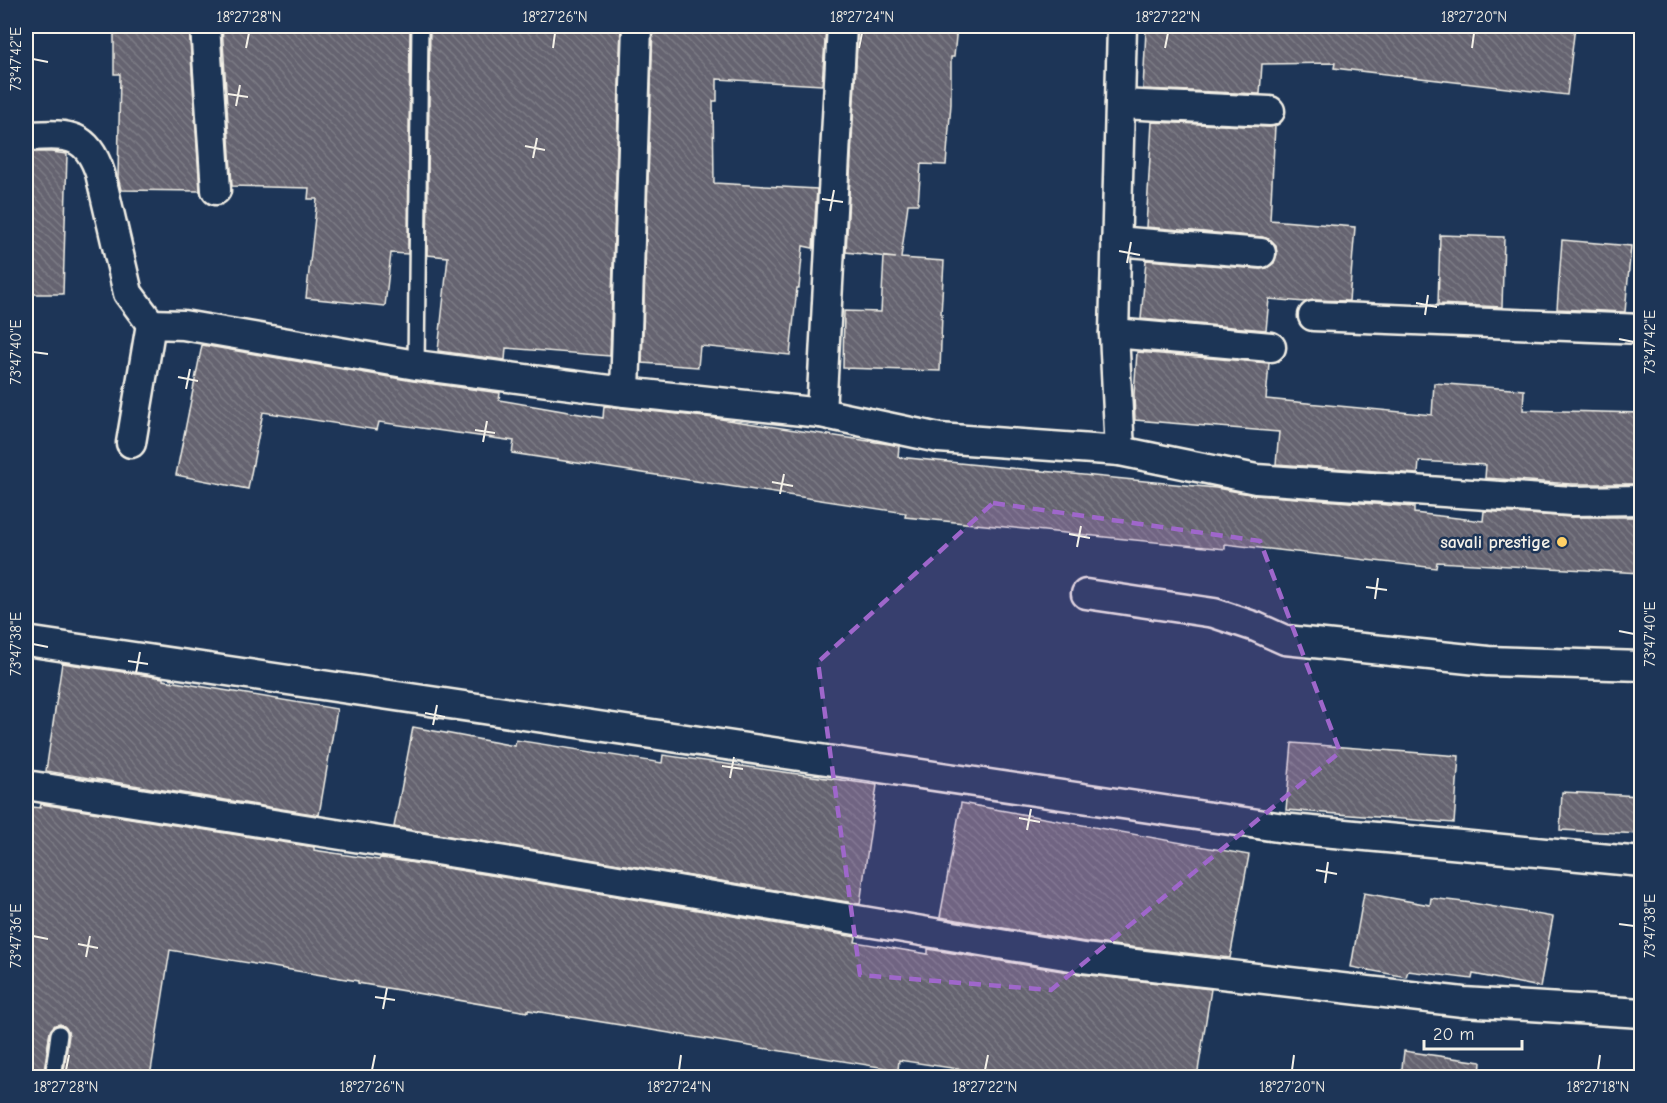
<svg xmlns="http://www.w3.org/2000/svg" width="1667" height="1103" font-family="'Comic Neue',sans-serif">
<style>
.building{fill:url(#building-back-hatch);stroke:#f4f1e8;stroke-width:1.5}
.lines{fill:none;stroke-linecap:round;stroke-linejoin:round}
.service-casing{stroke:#f4f1e8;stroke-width:20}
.minor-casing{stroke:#f4f1e8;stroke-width:33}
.service{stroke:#1d3557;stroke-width:15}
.minor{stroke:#1d3557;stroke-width:28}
.marked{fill:#9f67cb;fill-opacity:0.2;stroke:#9f67cb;stroke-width:4.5;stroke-dasharray:12 8;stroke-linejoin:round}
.ticks{fill:none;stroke:#f4f1e8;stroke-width:2}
.poi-dot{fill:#ffd166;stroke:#1d3557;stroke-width:2}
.labels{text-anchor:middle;stroke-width:5;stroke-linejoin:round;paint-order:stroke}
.poi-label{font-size:18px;font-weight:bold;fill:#f4f1e8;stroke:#1d3557;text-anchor:end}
.neatline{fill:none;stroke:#f4f1e8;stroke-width:2}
.ticks-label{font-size:15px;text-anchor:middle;fill:#f4f1e8}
</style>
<defs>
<pattern id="building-back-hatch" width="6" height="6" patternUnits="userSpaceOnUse" patternTransform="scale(1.5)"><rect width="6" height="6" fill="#656470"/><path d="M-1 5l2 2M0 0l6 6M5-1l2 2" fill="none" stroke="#7c7b84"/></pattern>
</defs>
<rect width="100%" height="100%" fill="#1d3557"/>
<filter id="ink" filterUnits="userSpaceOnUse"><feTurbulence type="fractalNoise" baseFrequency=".0167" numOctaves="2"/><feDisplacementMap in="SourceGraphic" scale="12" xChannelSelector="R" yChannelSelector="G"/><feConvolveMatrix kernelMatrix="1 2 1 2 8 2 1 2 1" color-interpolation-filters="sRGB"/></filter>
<g filter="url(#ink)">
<g class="building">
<path d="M 114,26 L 189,26 L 200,191 L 121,190 L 118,177 L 120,74 L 114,74 Z"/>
<path d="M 222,26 L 410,26 L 408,254 L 391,253 L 385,306 L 306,298 L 317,199 L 308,199 L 309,188 L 232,186 Z"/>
<path d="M 430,26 L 621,26 L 610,356 L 506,348 L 505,360 L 438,351 L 448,257 L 427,255 Z"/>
<path d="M 653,26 L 826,26 L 822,85 L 717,79 L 717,101 L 713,101 L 714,183 L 817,189 L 813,248 L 803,246 L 799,288 L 797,288 L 790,355 L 700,346 L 698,367 L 642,363 Z"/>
<path d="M 858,26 L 957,26 L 954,57 L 951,57 L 951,104 L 946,165 L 921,164 L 918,204 L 908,204 L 901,258 L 944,261 L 941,314 L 942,314 L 940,371 L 843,368 L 844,311 L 881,312 L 884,257 L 896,258 L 846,252 Z"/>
<path d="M 1162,26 L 1575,26 L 1567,95 L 1334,68 L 1335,63 L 1262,64 L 1260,94 L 1143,89 L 1146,30 L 1161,31 Z"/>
<path d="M 1152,122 L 1269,127 L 1275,126 L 1270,220 L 1355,227 L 1349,301 L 1314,300 L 1305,302 L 1269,299 L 1266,330 L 1141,319 L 1146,260 L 1260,269 L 1267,268 L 1274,263 L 1277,254 L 1276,245 L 1271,240 L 1262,237 L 1146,227 Z"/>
<path d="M 26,152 L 51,152 L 67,154 L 63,294 L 26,294 Z"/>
<path d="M 1440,235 L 1504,237 L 1502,307 L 1438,304 Z"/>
<path d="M 1562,240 L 1631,246 L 1625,312 L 1557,309 Z"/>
<path d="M 202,345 L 413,381 L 500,393 L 499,400 L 603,418 L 604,406 L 714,418 L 889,444 L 899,446 L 898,457 L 1216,488 L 1255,495 L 1414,507 L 1414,513 L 1483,521 L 1484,511 L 1571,517 L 1641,517 L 1641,573 L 1437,562 L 1436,568 L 1225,544 L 1225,549 L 905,517 L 906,513 L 512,453 L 514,441 L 379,422 L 377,430 L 263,412 L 248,489 L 176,475 Z"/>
<path d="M 1137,352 L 1269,363 L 1266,399 L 1432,415 L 1434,383 L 1524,390 L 1523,410 L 1641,413 L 1641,484 L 1572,484 L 1485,478 L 1486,465 L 1419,461 L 1418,474 L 1276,464 L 1279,432 L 1135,420 L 1134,394 Z"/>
<path d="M 62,663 L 163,678 L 163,680 L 337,709 L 319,815 L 46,771 Z"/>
<path d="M 413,727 L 515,746 L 516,740 L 662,763 L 663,755 L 877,785 L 860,904 L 394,827 Z"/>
<path d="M 1292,743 L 1459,756 L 1454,823 L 1286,810 Z"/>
<path d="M 1562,792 L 1641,796 L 1641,834 L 1560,830 Z"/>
<path d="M 961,803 L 1249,855 L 1230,958 L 1085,942 L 940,917 Z"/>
<path d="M 41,804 L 314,847 L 314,850 L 379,860 L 380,858 L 389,859 L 490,875 L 856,937 L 855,942 L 928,954 L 928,949 L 1080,974 L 1211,989 L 1197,1077 L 1011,1077 L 899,1060 L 898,1070 L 528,1010 L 528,1012 L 358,983 L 358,981 L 170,950 L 150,1077 L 63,1077 L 69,1035 L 65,1027 L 60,1024 L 55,1025 L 50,1032 L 43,1077 L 26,1077 L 26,806 L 40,808 Z"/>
<path d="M 1364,893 L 1430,905 L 1431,898 L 1472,903 L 1553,917 L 1540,987 L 1473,974 L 1472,979 L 1408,971 L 1406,977 L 1351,967 Z"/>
<path d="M 1404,1051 L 1481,1062 L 1480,1077 L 1401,1077 Z"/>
</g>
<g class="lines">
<defs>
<g id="service">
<path d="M 416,365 L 420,26"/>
<path d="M 53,1078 L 59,1034"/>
</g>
<g id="minor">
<path d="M 205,26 L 216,190"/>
<path d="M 842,26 L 821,413 L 939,438 L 1120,451 L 1256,479 L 1572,501 L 1642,500"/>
<path d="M 1120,104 L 1270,111"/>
<path d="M 26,136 C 64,135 86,130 100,173 L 128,293 L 151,324"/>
<path d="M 1116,241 L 1261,253"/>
<path d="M 1313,316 L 1642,329"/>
<path d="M 1114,333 L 1271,347"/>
<path d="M 625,392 L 637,26"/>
<path d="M 131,443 L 151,324 L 183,325 L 416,365 L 625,392 L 821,413"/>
<path d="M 1120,451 L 1114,333 L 1122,26"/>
<path d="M 1086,594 L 1214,613 L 1256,627 L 1285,640 L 1488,661 L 1642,666"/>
<path d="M 26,641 L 1291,829 L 1642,862"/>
<path d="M 26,785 L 493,859 L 1083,958 L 1463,1002 L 1642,1013"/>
</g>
</defs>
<use href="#service" class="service-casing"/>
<use href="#minor" class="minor-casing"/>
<use href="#service" class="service"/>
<use href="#minor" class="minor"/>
</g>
</g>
<path class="marked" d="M 993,503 L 1260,541 L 1340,752 L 1051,990 L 860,975 L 818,662 Z"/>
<path class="ticks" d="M 246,48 L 249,33M 553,48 L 555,33M 859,48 L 862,33M 1165,48 L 1168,33M 1472,48 L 1474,33M 33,59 L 48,62M 228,94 L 248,97M 236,106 L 240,85M 525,146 L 545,150M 533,158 L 537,138M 822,199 L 843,202M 830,211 L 834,190M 1119,251 L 1140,255M 1127,263 L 1131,242M 1416,303 L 1437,307M 1425,315 L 1428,295M 1619,339 L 1634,342M 33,352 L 48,354M 178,377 L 198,381M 186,389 L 190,369M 475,430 L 495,433M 483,442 L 487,421M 772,482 L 793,486M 780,494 L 784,474M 1069,534 L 1090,538M 1077,547 L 1081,526M 1366,587 L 1387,590M 1375,599 L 1378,578M 1619,631 L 1634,634M 33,644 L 48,647M 128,661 L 148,664M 136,673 L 140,652M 425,713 L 445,717M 433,725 L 437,705M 722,766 L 743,769M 730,778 L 734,757M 1019,818 L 1040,822M 1027,830 L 1031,809M 1316,870 L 1337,874M 1325,883 L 1328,862M 1619,924 L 1634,926M 33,936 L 48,939M 78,944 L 98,948M 86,957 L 90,936M 375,997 L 395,1000M 383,1009 L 387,988M 66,1070 L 69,1055M 372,1070 L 375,1055M 679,1070 L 681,1055M 985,1070 L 988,1055M 1292,1070 L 1294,1055M 1598,1070 L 1600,1055"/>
<circle class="poi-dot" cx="1562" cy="542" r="6"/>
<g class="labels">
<g class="poi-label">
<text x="1550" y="548">savali prestige</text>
</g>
</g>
<rect width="1667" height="1103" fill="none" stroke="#1d3557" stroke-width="66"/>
<path d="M1424 1040v9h98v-9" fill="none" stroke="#f4f1e8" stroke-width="3"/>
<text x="1433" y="1040" font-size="18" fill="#f4f1e8" stroke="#1d3557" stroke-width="4.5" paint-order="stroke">20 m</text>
<rect x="33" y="33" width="1601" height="1037" class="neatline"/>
<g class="ticks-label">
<text x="249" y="22">18°27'28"N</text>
<text x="555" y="22">18°27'26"N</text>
<text x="862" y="22">18°27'24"N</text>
<text x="1168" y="22">18°27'22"N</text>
<text x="1474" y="22">18°27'20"N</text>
<text transform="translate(16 59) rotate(-90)" y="5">73°47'42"E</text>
<text transform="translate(1650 342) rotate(-90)" y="5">73°47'42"E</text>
<text transform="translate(16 352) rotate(-90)" y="5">73°47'40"E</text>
<text transform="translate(1650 634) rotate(-90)" y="5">73°47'40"E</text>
<text transform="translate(16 644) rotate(-90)" y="5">73°47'38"E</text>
<text transform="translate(1650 926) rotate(-90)" y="5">73°47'38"E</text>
<text transform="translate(16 936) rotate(-90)" y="5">73°47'36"E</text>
<text x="66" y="1092">18°27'28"N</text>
<text x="372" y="1092">18°27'26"N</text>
<text x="679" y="1092">18°27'24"N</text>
<text x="985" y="1092">18°27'22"N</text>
<text x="1292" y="1092">18°27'20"N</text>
<text x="1598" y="1092">18°27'18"N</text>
</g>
</svg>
